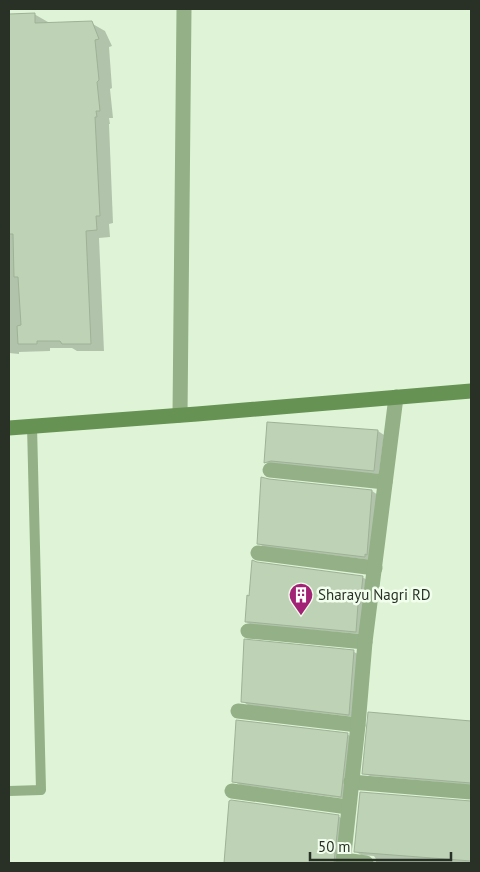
<svg xmlns="http://www.w3.org/2000/svg" width="480" height="872" font-family="'PT Sans',sans-serif">
<style>
.shadow{fill:#0003}
.building{fill:#bed2b6;stroke:#9eb296}
.lines{fill:none;stroke-linecap:round;stroke-linejoin:round}
.lane{stroke:#93b086;stroke-width:10}
.street{stroke:#93b086;stroke-width:15}
.secondary{stroke:#669253;stroke-width:15}
.labels{text-anchor:middle;stroke-width:5;stroke-linejoin:round;paint-order:stroke}
.poi-label{font-size:15px;fill:#293126;stroke:#f2feed;text-anchor:start}
</style>
<rect width="100%" height="100%" fill="#dff4d7"/>
<g class="shadow">
<path d="M 34,14 L 48,22 L 48,24 L 91,23 L 105,31 L 112,46 L 109,47 L 112,88 L 110,89 L 113,118 L 109,118 L 110,124 L 109,124 L 113,223 L 109,224 L 110,237 L 99,238 L 104,351 L 77,351 L 72,348 L 50,348 L 50,351 L 19,352 L 19,354 L 9,353 L 9,15 Z"/>
<path d="M 378,431 L 384,435 L 379,474 L 272,465 L 266,462 Z"/>
<path d="M 372,491 L 378,495 L 371,560 L 264,547 L 258,543 Z"/>
<path d="M 362,577 L 369,581 L 361,634 L 252,625 L 246,622 Z"/>
<path d="M 245,641 L 354,652 L 360,655 L 355,717 L 248,705 L 242,701 Z"/>
<path d="M 370,714 L 471,722 L 471,785 L 370,776 L 363,773 Z"/>
<path d="M 347,734 L 353,738 L 347,799 L 240,785 L 233,781 Z"/>
<path d="M 361,794 L 471,802 L 471,863 L 376,863 L 376,859 L 374,856 L 361,855 L 355,851 Z"/>
<path d="M 230,802 L 338,816 L 344,820 L 339,863 L 225,863 Z"/>
</g>
<g class="building">
<path d="M 35,13 L 35,23 L 92,21 L 99,39 L 95,40 L 99,80 L 97,82 L 100,111 L 96,111 L 97,117 L 95,117 L 100,216 L 96,216 L 97,230 L 86,231 L 91,344 L 62,344 L 60,341 L 37,341 L 37,344 L 18,344 L 17,326 L 21,325 L 18,277 L 14,277 L 13,234 L 9,234 L 9,14 Z"/>
<path d="M 267,422 L 378,430 L 374,471 L 271,461 L 264,463 Z"/>
<path d="M 261,477 L 269,479 L 372,490 L 367,555 L 365,554 L 365,557 L 257,544 Z"/>
<path d="M 252,560 L 257,562 L 363,576 L 360,604 L 358,604 L 356,632 L 249,622 L 245,622 L 247,595 L 249,596 Z"/>
<path d="M 244,639 L 354,650 L 349,715 L 241,702 Z"/>
<path d="M 368,712 L 471,721 L 471,783 L 362,774 Z"/>
<path d="M 236,720 L 348,733 L 341,797 L 232,782 Z"/>
<path d="M 360,792 L 471,801 L 471,861 L 354,852 Z"/>
<path d="M 231,800 L 339,815 L 334,863 L 224,863 L 229,801 Z"/>
</g>
<g class="lines">
<path class="lane" d="M 9,791 L 41,790 L 32,426"/>
<g class="street">
<path d="M 180,415 L 184,9"/>
<path d="M 270,470 L 385,482"/>
<path d="M 258,553 L 375,568"/>
<path d="M 248,631 L 365,642"/>
<path d="M 238,711 L 358,725"/>
<path d="M 351,782 L 471,792"/>
<path d="M 232,791 L 348,807"/>
<path d="M 343,860 L 366,863"/>
<path d="M 343,863 L 358,725 L 365,642 L 396,397"/>
</g>
<path class="secondary" d="M 9,428 L 197,414 L 471,391"/>
</g>
<defs>
<symbol id="building-pin" viewBox="-11 -11 22 30"><path d="M0 17L-7.5 6A9.5 9.5 0 1 1 7.5 6Z" fill="#a22375" stroke="#f2feed"/><path d="M-4-6H4V6H1V3H-1V6H-4ZM-2.5-4.3h1.7v1.8h-1.7ZM.8-4.3h1.7v1.8H.8ZM-2.5-1h1.7V.8h-1.7ZM.8-1h1.7V.8H.8Z" fill="#fff"/></symbol>
</defs>
<g fill-rule="evenodd">
<use href="#building-pin" x="287" y="581" width="28" height="38"/>
</g>
<g class="labels">
<g class="poi-label">
<text x="318" y="600">Sharayu Nagri RD</text>
</g>
</g>
<rect width="480" height="872" fill="none" stroke="#293126" stroke-width="20"/>
<path d="M310 852v8h141v-8" fill="none" stroke="#293126" stroke-width="2.5"/>
<text x="318" y="852" font-size="15" fill="#293126" stroke="#f2feed" stroke-width="4" paint-order="stroke">50 m</text>
</svg>
